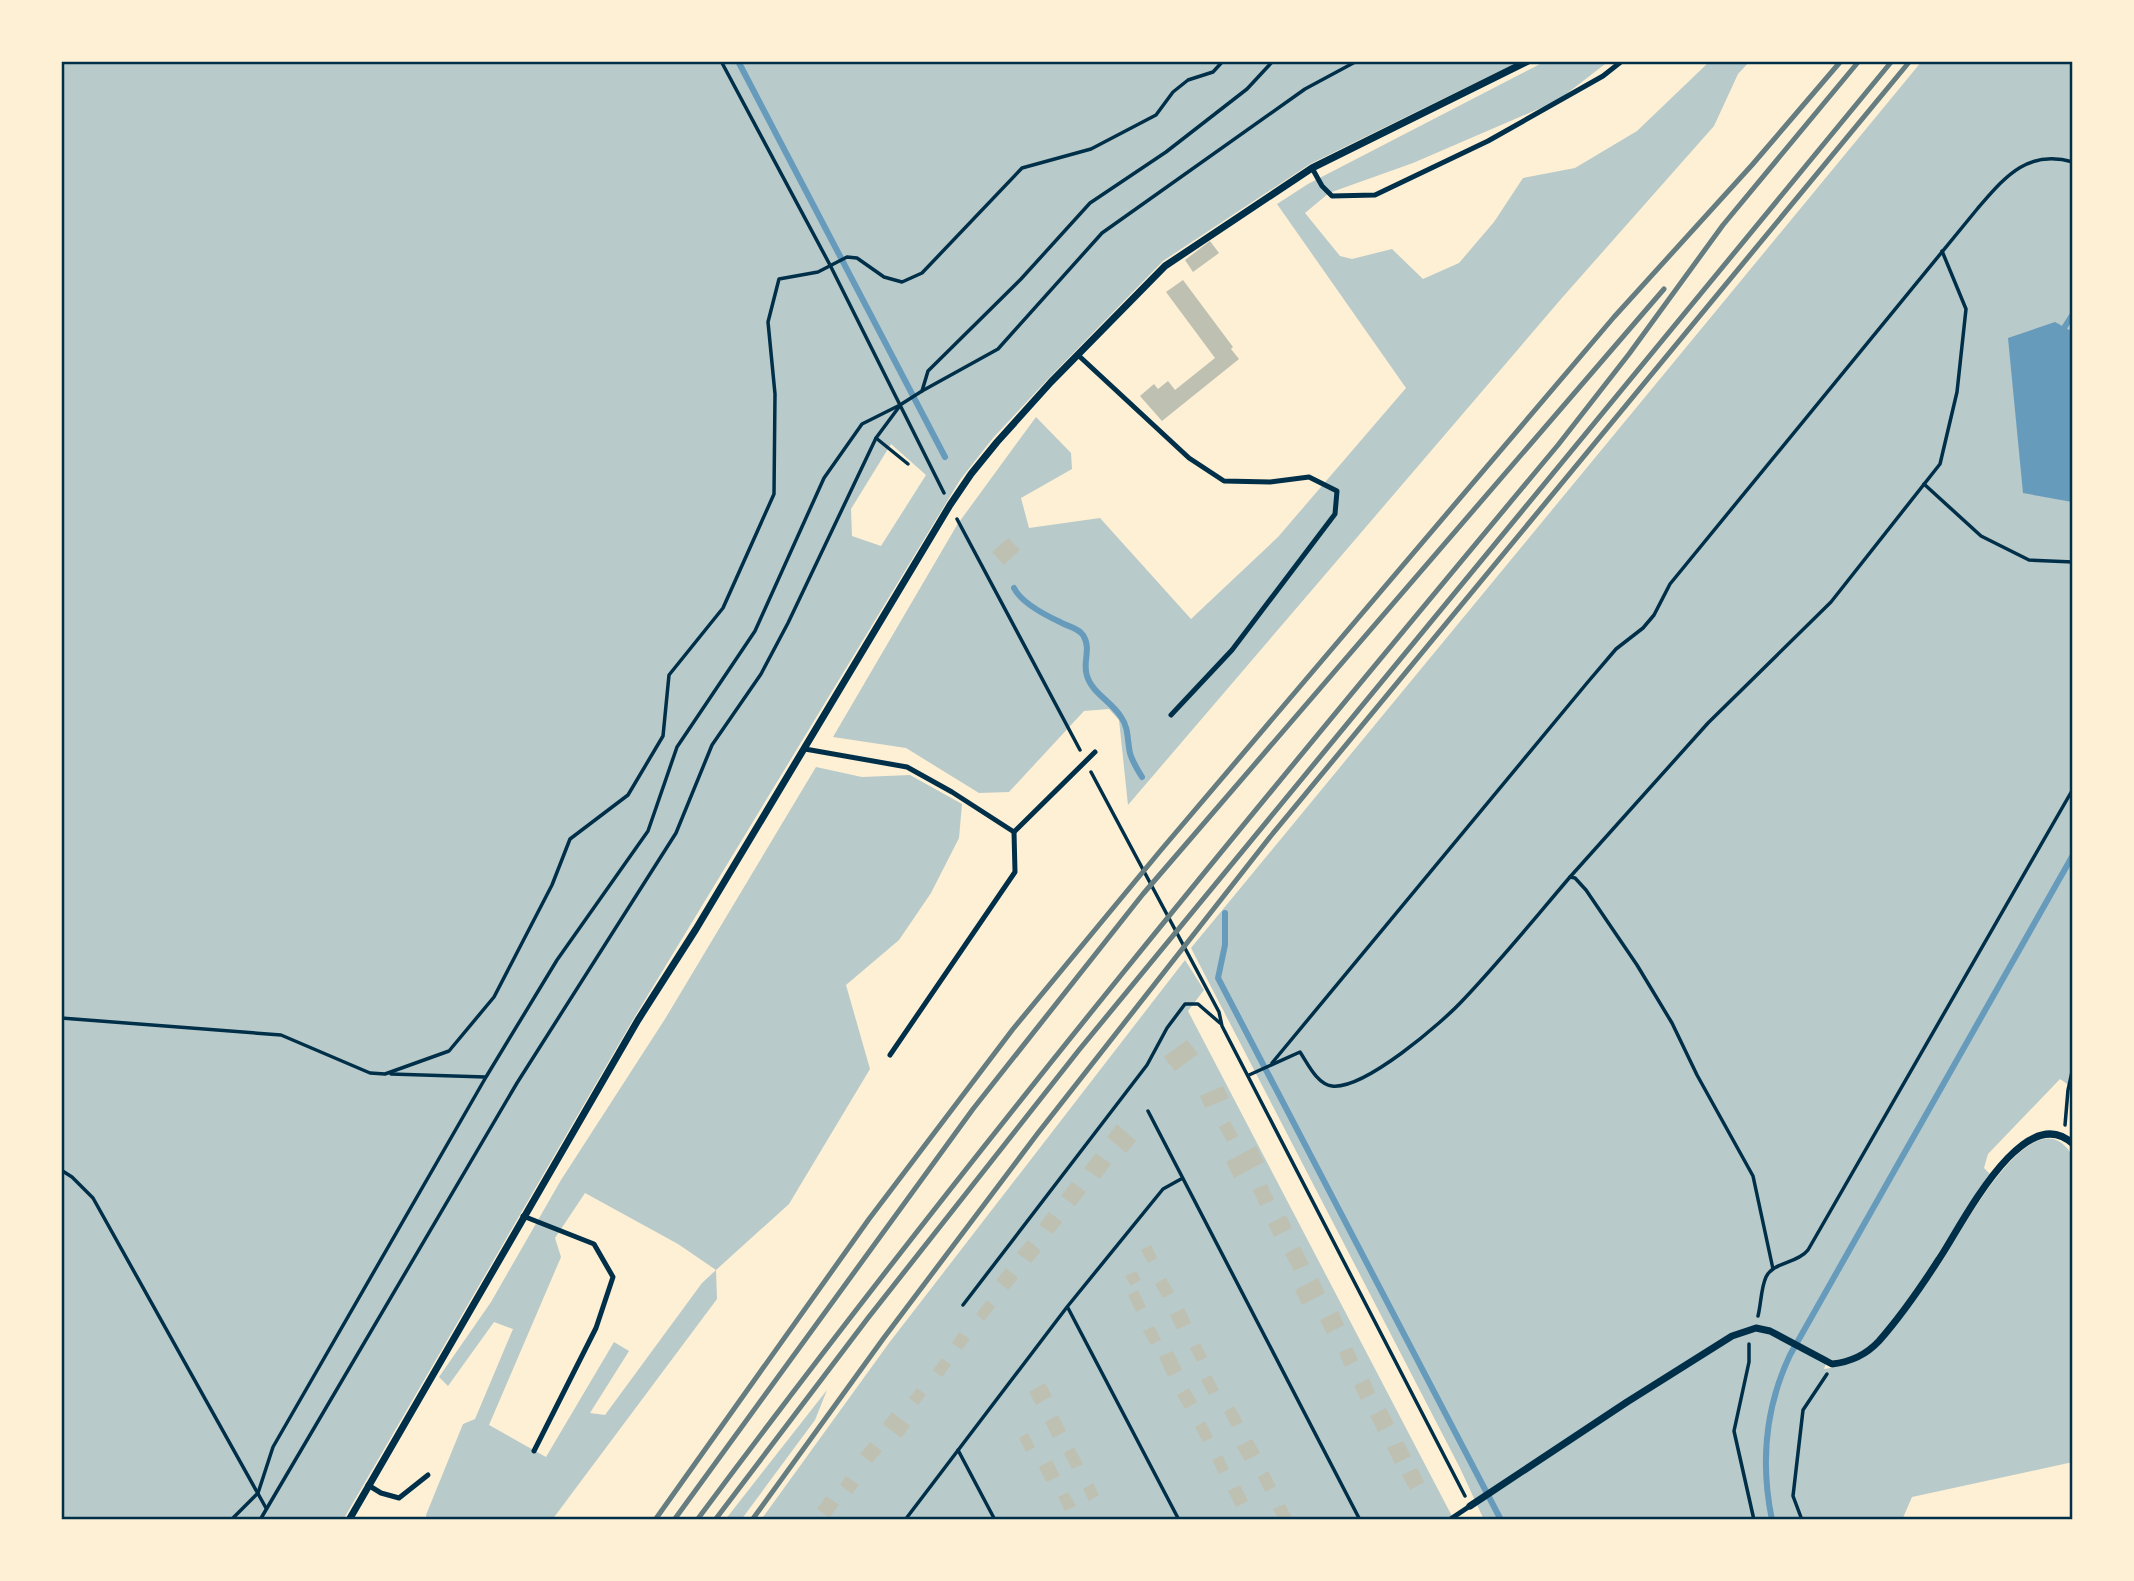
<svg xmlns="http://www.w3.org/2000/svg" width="2134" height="1581" font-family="Karla,sans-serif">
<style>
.green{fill:#b9caca;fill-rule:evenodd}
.water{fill:#669bbc}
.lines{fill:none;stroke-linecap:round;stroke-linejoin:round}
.stream{stroke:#669bbc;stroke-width:6}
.building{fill:#bec0b2}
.path{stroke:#003049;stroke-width:3.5}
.service{stroke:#003049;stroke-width:5}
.minor{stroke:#003049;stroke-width:7}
.rail{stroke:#657d81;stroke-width:5}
.neatline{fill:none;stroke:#003049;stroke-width:2.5}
</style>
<rect width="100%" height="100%" fill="#fdf0d5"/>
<g class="green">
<path d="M 61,61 L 1520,61 L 1310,164 L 1163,261 L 1049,378 L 993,438 L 960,480 L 634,1018 L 343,1520 L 61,1520 ZM 891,444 L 926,475 L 881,546 L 852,536 L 851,509 Z"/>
<path d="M 1546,61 L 1609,61 L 1557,101 L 1413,163 L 1329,193 L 1305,213 L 1340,256 L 1352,259 L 1392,249 L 1423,279 L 1459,263 L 1494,222 L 1523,178 L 1575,168 L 1637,131 L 1710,61 L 1750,61 L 1738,74 L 1714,126 L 1561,299 L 1128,805 L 1119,720 L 1109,709 L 1084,711 L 1009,792 L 979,793 L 906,748 L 833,737 L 957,525 L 1036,417 L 1071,453 L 1072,469 L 1021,498 L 1029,528 L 1100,518 L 1191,619 L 1278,537 L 1406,388 L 1277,204 L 1308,184 Z"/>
<path d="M 1922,61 L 2073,61 L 2073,1088 L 2060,1079 L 1988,1154 L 1984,1168 L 1990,1174 L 1915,1289 L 1876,1342 L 1852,1358 L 1835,1361 L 1828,1358 L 1824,1369 C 1843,1366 1867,1358 1881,1342 C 1902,1319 1921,1291 1939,1266 C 1957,1241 2034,1086 2073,1157 L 2073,1462 L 1912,1497 L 1902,1520 L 1484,1520 L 1460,1468 L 1191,948 Z"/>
<path d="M 816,767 L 862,777 L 910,775 L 962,804 L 959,838 L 931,893 L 899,940 L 846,985 L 870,1069 L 789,1204 L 716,1270 L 717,1299 L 552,1520 L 427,1520 L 426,1515 L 463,1424 L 475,1419 L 513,1329 L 494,1322 L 448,1386 L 439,1377 L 491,1302 L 561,1180 L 665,1019 ZM 585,1193 L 678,1244 L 716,1270 L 702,1283 L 605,1415 L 590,1413 L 629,1351 L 614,1342 L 546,1457 L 489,1425 L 561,1257 L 555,1238 Z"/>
<path d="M 1185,960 L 1204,990 L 1188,1011 L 1454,1520 L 761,1520 L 889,1343 Z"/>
<path d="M 827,1390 L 815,1420 L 741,1520 L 725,1520 Z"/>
</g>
<path class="water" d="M 2055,322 L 2073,332 L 2072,502 L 2023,493 L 2008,338 Z"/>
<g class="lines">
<g class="stream">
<path d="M 738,61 L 945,457"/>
<path d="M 2064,328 L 2073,314"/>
<path d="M 1014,588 C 1021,602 1045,615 1060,622 C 1068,627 1077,627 1083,635 C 1092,649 1082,662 1087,676 C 1092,693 1112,702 1121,717 C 1129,728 1127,740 1130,753 C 1132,761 1137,769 1142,777"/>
<path d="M 1225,913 L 1225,945 L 1218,978 L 1501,1520"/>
<path d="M 1772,1520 C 1760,1462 1765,1408 1790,1355 L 2073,855"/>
</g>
</g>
<g class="building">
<path d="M 1210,241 L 1219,253 L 1193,272 L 1185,260 Z"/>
<path d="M 1183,280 L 1233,347 L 1231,349 L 1239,359 L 1162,421 L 1140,396 L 1154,384 L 1158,389 L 1168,381 L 1175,390 L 1215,358 L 1166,292 Z"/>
<path d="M 1008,538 L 1020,550 L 1004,565 L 992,552 Z"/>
<path d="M 1187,1040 L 1198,1054 L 1175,1071 L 1164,1057 Z"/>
<path d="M 1223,1086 L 1229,1098 L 1205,1108 L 1200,1096 Z"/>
<path d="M 1230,1121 L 1238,1136 L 1227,1142 L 1219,1127 Z"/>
<path d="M 1117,1124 L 1136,1141 L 1126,1153 L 1107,1137 Z"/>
<path d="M 1256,1146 L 1264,1162 L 1234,1178 L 1226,1162 Z"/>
<path d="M 1096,1153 L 1111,1164 L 1100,1179 L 1084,1168 Z"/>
<path d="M 1072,1182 L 1086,1192 L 1075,1206 L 1061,1196 Z"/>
<path d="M 1267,1184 L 1274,1200 L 1260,1206 L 1253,1190 Z"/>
<path d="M 1049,1212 L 1062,1222 L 1053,1234 L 1039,1225 Z"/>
<path d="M 1286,1215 L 1292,1228 L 1274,1237 L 1268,1224 Z"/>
<path d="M 1028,1240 L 1041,1251 L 1031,1263 L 1017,1253 Z"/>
<path d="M 1151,1245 L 1157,1258 L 1148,1263 L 1141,1250 Z"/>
<path d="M 1300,1246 L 1309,1264 L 1294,1271 L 1285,1254 Z"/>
<path d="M 1006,1268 L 1018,1278 L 1008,1290 L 996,1280 Z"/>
<path d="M 1136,1271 L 1141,1280 L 1131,1286 L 1125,1276 Z"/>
<path d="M 1166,1278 L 1174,1292 L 1163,1298 L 1155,1284 Z"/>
<path d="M 1318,1278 L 1325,1293 L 1302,1305 L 1295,1290 Z"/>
<path d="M 1138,1290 L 1146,1307 L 1136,1312 L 1128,1295 Z"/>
<path d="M 987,1300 L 995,1307 L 984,1321 L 976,1314 Z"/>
<path d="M 1184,1308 L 1191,1323 L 1177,1330 L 1170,1315 Z"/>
<path d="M 1338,1311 L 1344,1325 L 1327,1334 L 1320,1320 Z"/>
<path d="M 1154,1326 L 1161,1340 L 1151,1345 L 1143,1331 Z"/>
<path d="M 959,1332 L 970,1339 L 962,1350 L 952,1343 Z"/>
<path d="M 1200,1343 L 1207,1357 L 1197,1362 L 1190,1348 Z"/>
<path d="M 1352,1347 L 1358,1360 L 1345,1367 L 1339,1353 Z"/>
<path d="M 1173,1351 L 1182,1370 L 1168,1377 L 1159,1357 Z"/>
<path d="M 942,1358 L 951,1365 L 942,1377 L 933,1370 Z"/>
<path d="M 1211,1375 L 1219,1390 L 1209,1395 L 1201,1380 Z"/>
<path d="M 1369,1378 L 1375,1393 L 1361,1400 L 1354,1386 Z"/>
<path d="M 1045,1383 L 1052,1396 L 1036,1405 L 1029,1392 Z"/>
<path d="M 917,1388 L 926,1395 L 918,1405 L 909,1398 Z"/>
<path d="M 1189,1388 L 1197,1402 L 1185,1409 L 1177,1395 Z"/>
<path d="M 1234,1406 L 1243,1422 L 1232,1427 L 1224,1412 Z"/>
<path d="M 1386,1408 L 1394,1424 L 1378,1432 L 1370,1416 Z"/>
<path d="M 892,1412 L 910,1426 L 901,1438 L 883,1424 Z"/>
<path d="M 1058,1415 L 1066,1431 L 1053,1438 L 1045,1422 Z"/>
<path d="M 1205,1421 L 1213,1437 L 1203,1442 L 1195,1427 Z"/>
<path d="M 1028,1433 L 1035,1447 L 1026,1452 L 1019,1438 Z"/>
<path d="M 1252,1439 L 1260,1453 L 1245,1461 L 1237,1447 Z"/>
<path d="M 1403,1441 L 1411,1456 L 1395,1464 L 1387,1448 Z"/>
<path d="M 870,1442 L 882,1451 L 872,1463 L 860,1454 Z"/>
<path d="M 1074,1447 L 1083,1464 L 1072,1469 L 1064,1453 Z"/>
<path d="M 1222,1455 L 1229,1469 L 1219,1474 L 1212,1460 Z"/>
<path d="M 1052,1460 L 1060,1476 L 1046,1482 L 1039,1467 Z"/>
<path d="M 1417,1468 L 1424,1482 L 1410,1490 L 1402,1475 Z"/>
<path d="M 1268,1471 L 1276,1486 L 1265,1492 L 1258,1477 Z"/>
<path d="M 846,1476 L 859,1485 L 852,1494 L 840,1485 Z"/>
<path d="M 1093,1483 L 1099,1495 L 1089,1501 L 1083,1489 Z"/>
<path d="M 1240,1485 L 1248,1501 L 1236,1507 L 1228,1491 Z"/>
<path d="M 1068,1492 L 1076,1506 L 1065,1511 L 1058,1497 Z"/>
<path d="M 826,1496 L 839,1505 L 829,1518 L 817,1509 Z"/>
<path d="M 1285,1504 L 1292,1518 L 1279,1520 L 1273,1509 Z"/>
</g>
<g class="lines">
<g class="path">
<path d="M 721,61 L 830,265 L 944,493"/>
<path d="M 922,391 L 928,371 L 1021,279 L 1090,203 L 1166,152 L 1247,89 L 1273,61"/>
<path d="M 876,438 L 908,464"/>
<path d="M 1924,484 L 1981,536 L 2029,560 L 2073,562"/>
<path d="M 957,519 L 1080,750"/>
<path d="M 1091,772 L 1219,1012 L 1222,1026 L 1465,1496"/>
<path d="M 61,1018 L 281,1035 L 370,1073 L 385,1074 L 449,1051 L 494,997 L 552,885 L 570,839 L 628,795 L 663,736 L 669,675 L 723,608 L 774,494 L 775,394 L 768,322 L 779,279 L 818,272 L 847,257 L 857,258 L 884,277 L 902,282 L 922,273 L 1022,168 L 1091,149 L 1156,115 L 1173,92 L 1188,80 L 1213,72 L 1223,61"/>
<path d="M 1272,1063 L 1587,683 L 1616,649 L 1643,628 L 1654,615 L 1670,584 L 1978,208 C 2005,177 2027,149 2073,162"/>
<path d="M 391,1074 L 485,1077"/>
<path d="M 1249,1075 L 1300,1052 C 1308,1064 1317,1084 1332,1086 C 1364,1090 1442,1023 1464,999 C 1501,960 1535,918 1570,877"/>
<path d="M 1148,1111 L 1360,1520"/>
<path d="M 2065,1125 L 2068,1090 L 2073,1067"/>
<path d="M 61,1170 L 72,1177 L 93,1198 L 266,1508"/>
<path d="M 1773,1269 L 1753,1176 L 1697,1075 L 1672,1023 L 1637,965 L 1586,890 L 1575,878 L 1570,877 L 1708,723 L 1831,602 L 1940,464 L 1957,392 L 1966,309 L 1942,251"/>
<path d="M 963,1305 L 1147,1065 L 1167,1028 L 1185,1004 L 1198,1004 L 1220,1023"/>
<path d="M 1068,1308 L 1179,1520"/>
<path d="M 1758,1316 C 1761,1304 1761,1288 1766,1277 C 1773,1262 1798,1263 1808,1250 L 2073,789"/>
<path d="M 1749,1344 L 1749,1362 L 1734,1431 L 1754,1520"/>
<path d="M 958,1450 L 995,1520"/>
<path d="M 231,1520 L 258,1493 L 273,1447 L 486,1077 L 557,960 L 648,831 L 677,747 L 755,631 L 824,478 L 862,424 L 900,405 L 922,391 L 998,349 L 1102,233 L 1305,89 L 1357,61"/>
<path d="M 260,1520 L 517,1083 L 676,833 L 712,745 L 761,674 L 788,623 L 876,438 L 899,407"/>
<path d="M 905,1520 L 1067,1307 L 1163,1189 L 1181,1179"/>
<path d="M 1802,1520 L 1793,1496 L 1803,1410 L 1827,1374"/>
</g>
<g class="service">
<path d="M 1312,168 L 1322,186 L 1332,196 L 1375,195 L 1488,141 L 1603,76 L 1622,61"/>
<path d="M 1078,355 L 1189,458 L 1224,481 L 1270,482 L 1309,477 L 1337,491 L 1335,514 L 1232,650 L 1171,715"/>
<path d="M 805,749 L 907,767 L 952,792 L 1014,832 L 1095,752"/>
<path d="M 890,1055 L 1015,872 L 1014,832"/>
<path d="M 523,1216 L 594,1244 L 613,1277 L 596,1328 L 534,1451"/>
<path d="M 368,1485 L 381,1493 L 399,1498 L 428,1475"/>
<path d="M 1449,1520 L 1470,1506"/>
</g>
<g class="minor">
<path d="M 1470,1506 L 1627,1402 L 1732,1336 L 1756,1328 L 1770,1331 L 1832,1364 C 1850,1362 1867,1354 1879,1341 C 1901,1316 1921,1287 1939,1259 C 1960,1229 2023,1097 2073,1144"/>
<path d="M 349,1520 L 638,1020 L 696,929 L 950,505 L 971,474 L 997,442 L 1051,382 L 1165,266 L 1312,168 L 1528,61"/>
</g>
<g class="rail">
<path d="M 655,1520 L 869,1219 L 1013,1029 L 1161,850 L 1614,317 L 1752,165 L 1841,61"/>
<path d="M 674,1520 L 973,1109 L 1143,894 L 1664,289"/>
<path d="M 697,1520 C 971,1151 1264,798 1558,445 L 1629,354 L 1723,225 L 1859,61"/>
<path d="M 715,1520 L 868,1318 L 1079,1050 L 1892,61"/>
<path d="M 752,1520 L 883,1339 L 1038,1133 L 1270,837 L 1910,61"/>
</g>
</g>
<rect width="2134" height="1581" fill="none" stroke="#fdf0d5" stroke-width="126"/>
<rect x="63" y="63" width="2008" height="1455" class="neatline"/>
</svg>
